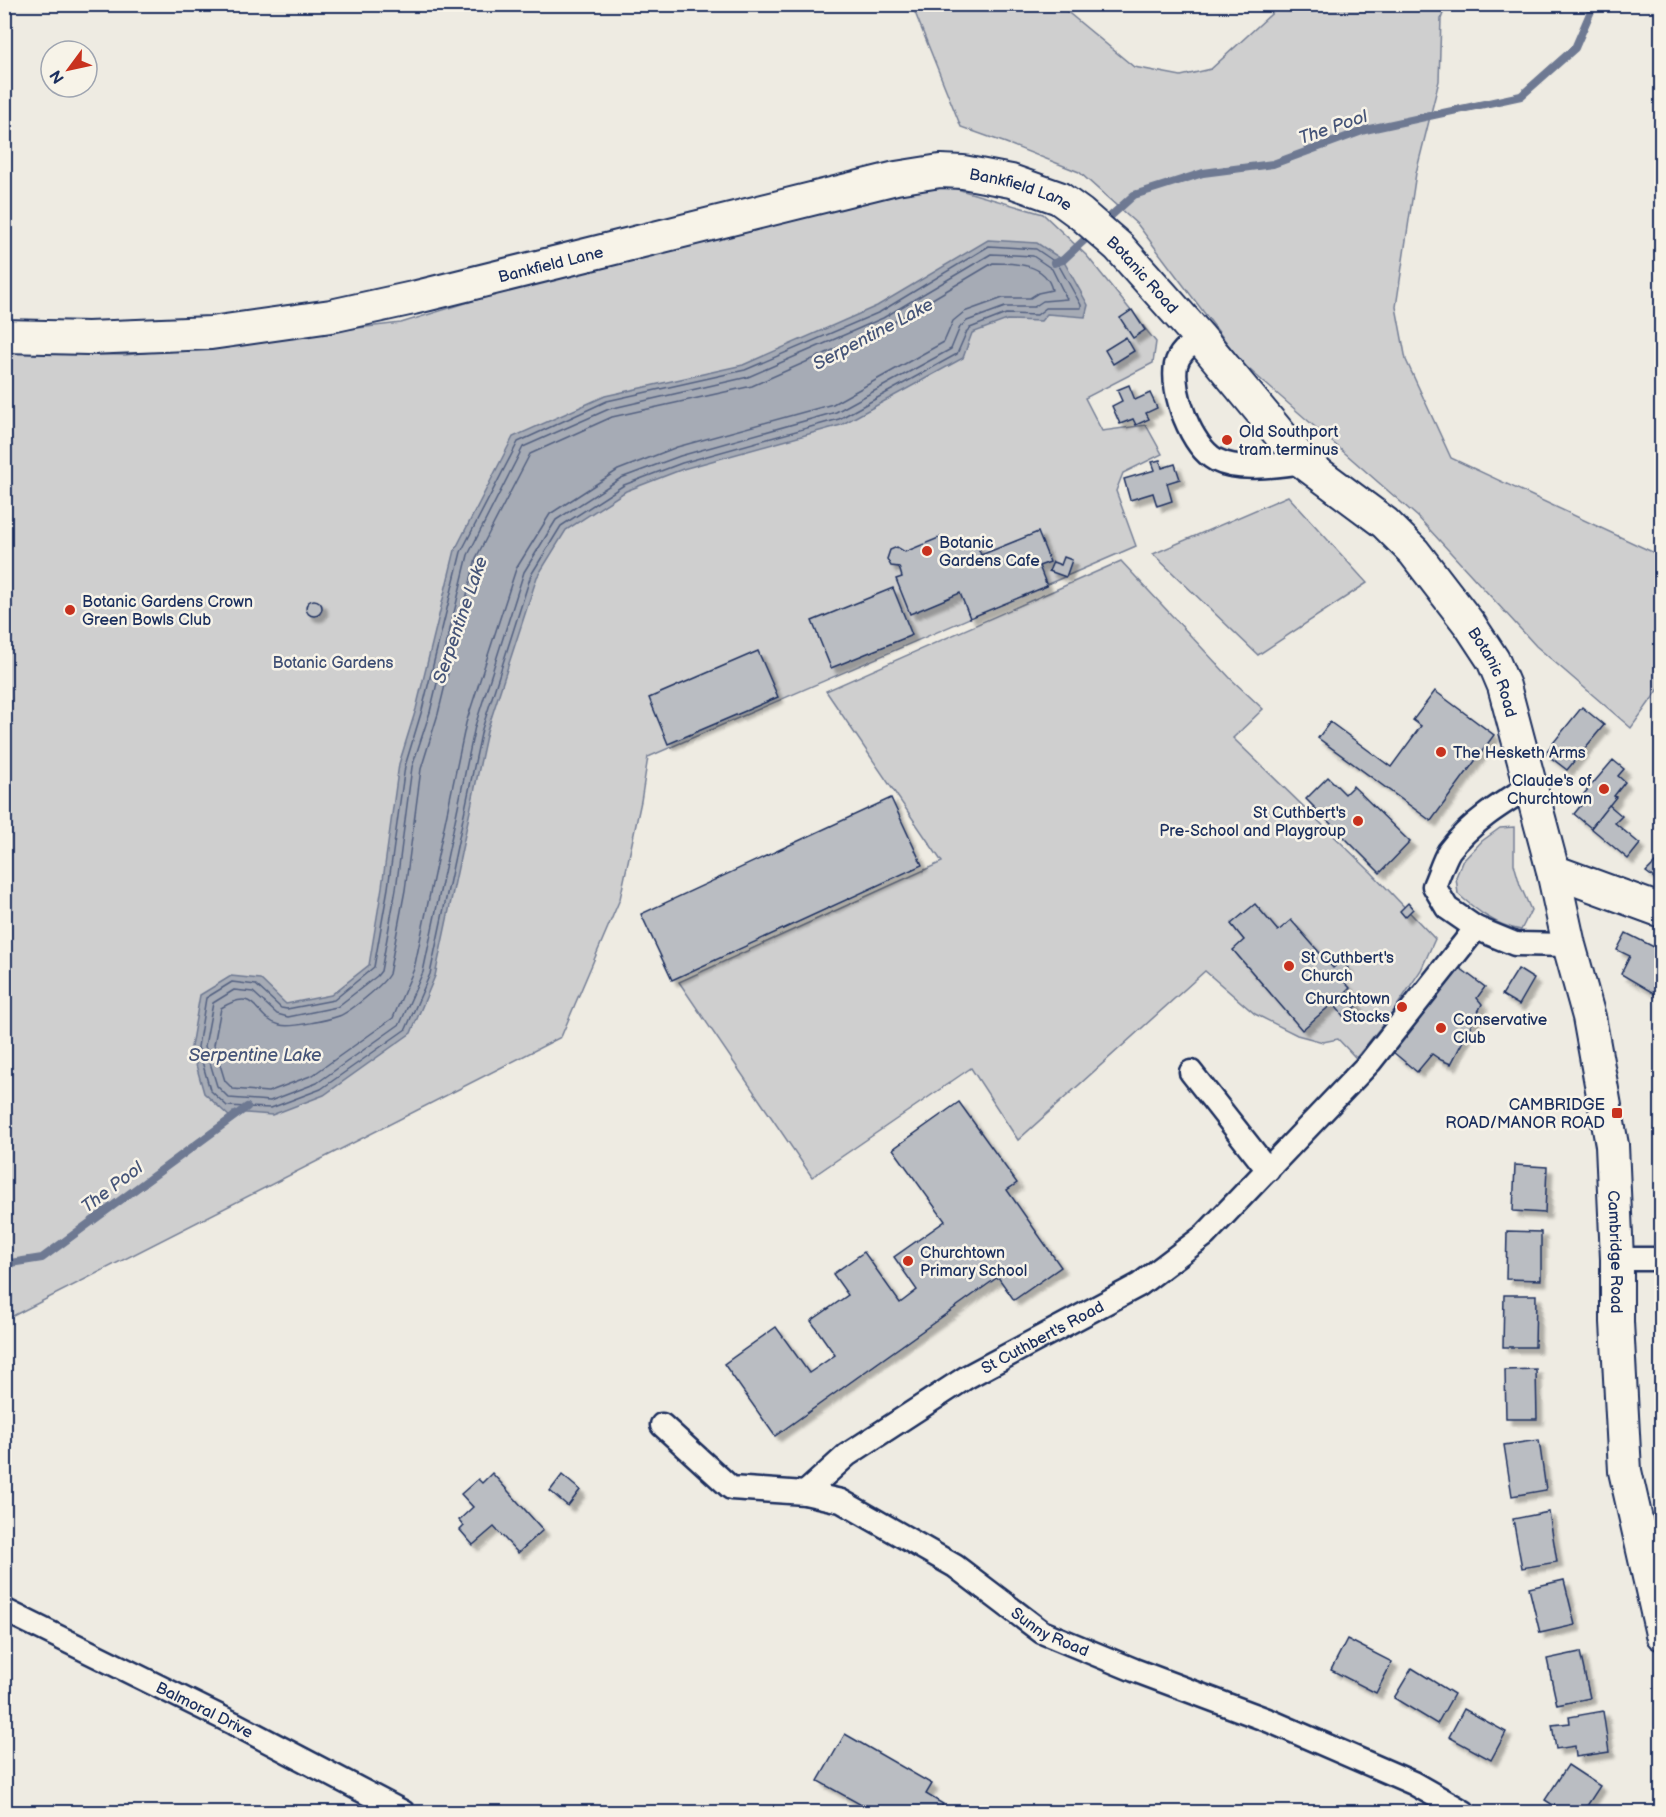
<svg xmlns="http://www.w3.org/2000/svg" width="1666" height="1817" font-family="'Balsamiq Sans',sans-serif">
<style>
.green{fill:#cfcfcf;stroke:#757f96;stroke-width:1.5}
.water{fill:#a6abb5;stroke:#6e7992;stroke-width:1.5}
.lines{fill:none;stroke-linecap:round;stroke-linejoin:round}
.shore{stroke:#536181;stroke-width:1.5}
.stream{stroke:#6e7992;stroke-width:8}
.building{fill:#babdc2;stroke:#1b2f5e;stroke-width:1.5;filter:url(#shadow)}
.minor-casing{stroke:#1b2f5e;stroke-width:27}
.secondary-casing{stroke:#1b2f5e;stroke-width:36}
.minor{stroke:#f7f3e8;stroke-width:22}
.secondary{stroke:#f7f3e8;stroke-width:32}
.poi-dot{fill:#c8321e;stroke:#f7f3e8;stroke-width:2}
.labels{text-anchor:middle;stroke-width:5;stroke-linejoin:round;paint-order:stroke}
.street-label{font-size:16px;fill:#1b2f5e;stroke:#f7f3e8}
.poi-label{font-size:16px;fill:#1b2f5e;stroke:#f7f3e8;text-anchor:start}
.park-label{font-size:16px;fill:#3f4f75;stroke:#f7f3e8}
.water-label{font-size:18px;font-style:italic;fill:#455478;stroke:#f7f3e8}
</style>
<defs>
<filter id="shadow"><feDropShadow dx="5.5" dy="5.5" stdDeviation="1.5" flood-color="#0004"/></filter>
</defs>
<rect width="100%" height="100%" fill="#eeebe2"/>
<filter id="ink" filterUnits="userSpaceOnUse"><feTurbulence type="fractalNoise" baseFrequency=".0167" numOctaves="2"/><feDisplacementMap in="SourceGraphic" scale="12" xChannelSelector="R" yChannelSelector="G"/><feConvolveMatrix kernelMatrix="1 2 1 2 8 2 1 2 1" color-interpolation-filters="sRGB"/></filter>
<g filter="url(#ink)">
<g class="green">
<path d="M 912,5 L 1059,5 L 1134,67 L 1181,76 L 1211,69 L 1281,5 L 1446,5 L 1441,19 L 1439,81 L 1416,173 L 1396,307 L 1406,360 L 1451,458 L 1661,556 L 1661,686 L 1631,728 L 1536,646 L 1418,517 L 1242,363 L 1138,225 L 1079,172 L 1006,143 L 961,127 Z"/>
<path d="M 950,187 L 1043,214 L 1087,256 L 1156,342 L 1153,363 L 1085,398 L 1102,431 L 1146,425 L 1162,454 L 1123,473 L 1116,491 L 1136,546 L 648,757 L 641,801 L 620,899 L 561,1037 L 5,1320 L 5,353 L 125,355 L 401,323 L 657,244 L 886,195 Z"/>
<path d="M 1288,496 L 1367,583 L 1258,655 L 1153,554 Z"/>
<path d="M 1121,561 L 1231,679 L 1263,709 L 1233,738 L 1372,873 L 1435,939 L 1421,970 L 1393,1012 L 1356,1058 L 1338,1039 L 1323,1042 L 1297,1035 L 1255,1014 L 1205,971 L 1018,1140 L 971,1068 L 812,1177 L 679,982 L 942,862 L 826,691 Z"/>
<path d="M 1514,827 L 1514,864 L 1520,885 L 1531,910 L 1521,930 C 1496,926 1476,910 1458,894 L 1456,877 L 1462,862 L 1482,841 L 1500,828 Z"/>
</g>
<path class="water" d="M 988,240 L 1037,243 L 1063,260 L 1088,305 L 1085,317 L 1047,314 L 1041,321 L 1007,320 L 972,333 L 963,358 L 841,425 L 683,469 L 626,491 L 566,530 L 537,577 L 487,731 L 435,976 L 411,1033 L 324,1095 L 272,1115 L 233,1112 L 231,1118 L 204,1093 L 191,1047 L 200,995 L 231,976 L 260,979 L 286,1004 L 331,995 L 369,965 L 382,887 L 399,764 L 416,709 L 455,550 L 513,437 L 605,396 L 743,365 L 877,306 Z"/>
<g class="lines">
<g class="shore">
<path d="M 989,246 L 1036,249 L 1058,264 L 1081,305 L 1081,308 L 1046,308 L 1037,315 L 1006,314 L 970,328 L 967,331 L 957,354 L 839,419 L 682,463 L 624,485 L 561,526 L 531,575 L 482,729 L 430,974 L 406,1029 L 321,1089 L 271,1108 L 227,1106 L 210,1090 L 198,1047 L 206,998 L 232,982 L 256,985 L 281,1008 L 287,1009 L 334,1000 L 374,967 L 388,888 L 405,766 L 422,710 L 461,552 L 518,442 L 607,401 L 745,370 L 880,312 Z"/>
<path d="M 991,254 L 1033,256 L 1052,269 L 1067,299 L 1043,301 L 1034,307 L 1005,307 L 967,321 L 960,327 L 951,349 L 836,412 L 680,456 L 621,478 L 556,520 L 524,572 L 475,726 L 423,972 L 400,1024 L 317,1083 L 270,1101 L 229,1098 L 217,1086 L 205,1046 L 213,1003 L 234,990 L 253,992 L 277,1014 L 288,1017 L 337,1007 L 377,976 L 381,971 L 396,889 L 412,767 L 430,712 L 468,555 L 523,447 L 609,409 L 748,377 L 883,318 Z"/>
<path d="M 993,263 C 1015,263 1046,263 1052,290 L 1038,293 L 1030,298 L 1003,298 L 964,312 L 953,321 L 944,342 L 833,404 L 677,447 L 618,470 L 550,514 L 516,569 L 466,723 L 414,969 L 393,1018 L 313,1075 L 268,1092 L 233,1089 L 225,1081 L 214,1045 L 221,1008 C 259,985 252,1018 280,1025 C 291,1028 328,1020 339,1016 C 350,1012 384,984 389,974 L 405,890 L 421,769 L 438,714 L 476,558 L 530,454 L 612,417 L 752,386 L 887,326 Z"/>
</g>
<g class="stream">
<path d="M 1102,224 L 1134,195 L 1203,173 L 1273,164 L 1365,130 L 1521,96 L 1575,48 L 1594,4"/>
<path d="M 1054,263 L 1063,260 L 1093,232"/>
<path d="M 4,1264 L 42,1258 L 247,1107"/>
</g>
</g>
<g class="building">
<path d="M 1132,310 L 1145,330 L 1133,338 L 1120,318 Z"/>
<path d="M 1126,337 L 1134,351 L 1113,364 L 1105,350 Z"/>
<path d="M 1129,385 L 1135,400 L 1150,393 L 1157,408 L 1146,413 L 1149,419 L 1136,425 L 1133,419 L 1120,424 L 1112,406 L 1122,401 L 1117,390 Z"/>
<path d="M 1160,460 L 1162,468 L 1175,464 L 1180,479 L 1167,483 L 1172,501 L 1157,506 L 1153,493 L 1130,500 L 1124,479 L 1155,470 L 1152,462 Z"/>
<path d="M 1038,532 L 1050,562 L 1039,566 L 1047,586 L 970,618 L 960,593 L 910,614 L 896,579 L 902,577 L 899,567 L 891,566 L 887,559 L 890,550 L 897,547 L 905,552 L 941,537 L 945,549 L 974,537 L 981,555 Z"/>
<path d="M 1064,557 L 1072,560 L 1066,577 L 1049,571 L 1053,562 L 1061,565 Z"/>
<path d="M 893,588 L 912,635 L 831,668 L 812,621 Z"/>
<circle cx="314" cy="608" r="8"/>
<path d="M 758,651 L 778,697 L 668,744 L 649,698 Z"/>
<path d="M 1435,691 L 1494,735 L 1431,821 L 1318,738 L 1330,722 L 1391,767 L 1421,726 L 1413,720 Z"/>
<path d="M 1582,707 L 1604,725 L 1567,770 L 1545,753 Z"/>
<path d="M 1613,760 L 1624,769 L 1618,776 L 1625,782 L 1614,796 L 1616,797 L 1591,828 L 1574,814 L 1587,798 L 1583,795 Z"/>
<path d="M 1328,777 L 1345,794 L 1353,786 L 1410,842 L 1380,873 L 1306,799 Z"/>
<path d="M 891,798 L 922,865 L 672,980 L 641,914 Z"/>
<path d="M 1609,805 L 1622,816 L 1615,823 L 1640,844 L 1628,859 L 1591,828 Z"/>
<path d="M 1662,856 L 1662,884 L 1646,872 Z"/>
<path d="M 1408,903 L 1413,909 L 1405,917 L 1400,911 Z"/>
<path d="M 1255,904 L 1278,931 L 1291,920 L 1333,968 L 1341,961 L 1348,968 L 1339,976 L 1350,988 L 1346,992 L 1358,1005 L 1344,1017 L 1333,1003 L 1302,1030 L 1233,950 L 1244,940 L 1231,924 Z"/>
<path d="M 1626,933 L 1662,951 L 1662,998 L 1621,974 L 1630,956 L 1617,950 Z"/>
<path d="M 1460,968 L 1485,987 L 1477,998 L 1482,1004 L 1451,1064 L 1441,1060 L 1432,1054 L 1417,1072 L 1393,1052 Z"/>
<path d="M 1518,969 L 1534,979 L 1519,1005 L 1502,995 Z"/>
<path d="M 959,1102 L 1017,1183 L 1007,1190 L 1061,1267 L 1014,1300 L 998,1277 L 775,1436 L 724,1364 L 776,1327 L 809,1373 L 835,1355 L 811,1321 L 848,1295 L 833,1274 L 864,1252 L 900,1303 L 917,1290 L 894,1257 L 945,1221 L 893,1149 Z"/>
<path d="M 1515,1165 L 1547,1167 L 1545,1213 L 1513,1211 Z"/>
<path d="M 1507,1231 L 1541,1232 L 1541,1280 L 1506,1279 Z"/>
<path d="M 1504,1295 L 1536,1295 L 1535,1347 L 1503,1347 Z"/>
<path d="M 1536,1369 L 1537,1419 L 1506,1419 L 1505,1370 Z"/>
<path d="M 1539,1440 L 1546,1490 L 1512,1496 L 1504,1445 Z"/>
<path d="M 492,1473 L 543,1530 L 518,1553 L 494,1527 L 473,1545 L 460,1530 L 464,1526 L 459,1520 L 473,1507 L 461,1494 L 478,1479 L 482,1483 Z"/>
<path d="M 562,1475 L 580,1490 L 568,1506 L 550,1491 Z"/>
<path d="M 1549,1512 L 1557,1562 L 1522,1568 L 1513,1519 Z"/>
<path d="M 1564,1580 L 1575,1625 L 1540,1633 L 1529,1588 Z"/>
<path d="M 1347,1639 L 1392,1662 L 1376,1693 L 1331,1670 Z"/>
<path d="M 1580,1652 L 1590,1698 L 1557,1705 L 1547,1659 Z"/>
<path d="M 1412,1668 L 1454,1694 L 1437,1724 L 1394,1698 Z"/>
<path d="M 1464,1709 L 1506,1732 L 1491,1760 L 1449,1737 Z"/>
<path d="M 1603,1711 L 1609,1752 L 1576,1757 L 1575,1746 L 1556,1749 L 1552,1725 L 1570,1723 L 1569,1717 Z"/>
<path d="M 845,1734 L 932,1784 L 926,1794 L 943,1804 L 938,1812 L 874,1812 L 818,1781 Z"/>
<path d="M 1568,1765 L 1600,1786 L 1583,1812 L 1564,1812 L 1545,1800 Z"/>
</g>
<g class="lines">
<defs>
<g id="minor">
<path d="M 1200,338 C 1189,346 1179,352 1176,365 C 1171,392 1191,446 1216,460 C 1239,472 1279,465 1303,462"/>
<path d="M 1530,786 C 1501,804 1470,823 1449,851 C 1443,861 1439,875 1434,886 L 1447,908 L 1476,928 L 1515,944 L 1569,945"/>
<path d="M 1191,1072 L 1268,1170"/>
<path d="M 1617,1259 L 1662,1259"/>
<path id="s1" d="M 662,1425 L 731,1488 L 805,1493 L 841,1501 L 955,1566 L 1042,1632 L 1134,1670 L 1270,1721 L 1413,1783 L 1464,1812"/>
<path id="s2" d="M 805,1493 L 847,1455 L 967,1377 L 1139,1285 L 1205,1235 L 1370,1062 L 1476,928"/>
<path id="s3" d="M 4,1610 L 233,1723 L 403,1812"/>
</g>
<g id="secondary">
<path id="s4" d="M 4,336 L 88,338 L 211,333 L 331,316 L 413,298 L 896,178 L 940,171 L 963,172 L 1011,181 L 1059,198 L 1081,214 L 1119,247 L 1200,338 L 1303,462 L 1385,523 L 1414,552 L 1470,625 L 1493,660 L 1504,686 L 1553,871 L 1569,945 L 1589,1017 L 1612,1145 L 1617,1259 L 1617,1322 L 1625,1471 L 1662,1634"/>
<path d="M 1553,871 L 1662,911"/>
</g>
</defs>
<use href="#minor" class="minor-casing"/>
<use href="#secondary" class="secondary-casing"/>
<use href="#minor" class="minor"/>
<use href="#secondary" class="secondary"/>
</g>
</g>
<g class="poi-dot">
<circle cx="1227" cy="440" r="6"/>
<circle cx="927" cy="551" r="6"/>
<circle cx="70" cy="610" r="6"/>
<circle cx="1441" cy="752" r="6"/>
<circle cx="1604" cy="789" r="6"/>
<circle cx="1358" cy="821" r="6"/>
<circle cx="1289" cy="966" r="6"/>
<circle cx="1402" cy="1007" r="6"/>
<circle cx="1441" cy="1028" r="6"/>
<rect x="1611" y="1107" width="12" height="12" rx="3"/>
<circle cx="908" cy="1261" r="6"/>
</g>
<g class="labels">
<g class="street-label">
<text dy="6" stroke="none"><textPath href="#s4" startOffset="1038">Bankfield Lane</textPath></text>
<text dy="6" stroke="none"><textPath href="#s4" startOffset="554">Bankfield Lane</textPath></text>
<text dy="6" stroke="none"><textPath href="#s4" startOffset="1191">Botanic Road</textPath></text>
<text dy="6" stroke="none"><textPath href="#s4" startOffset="1726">Botanic Road</textPath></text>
<text dy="6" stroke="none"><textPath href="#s4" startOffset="2322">Cambridge Road</textPath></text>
<text dy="6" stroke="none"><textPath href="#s2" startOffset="285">St Cuthbert's Road</textPath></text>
<text dy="6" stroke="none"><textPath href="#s1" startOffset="452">Sunny Road</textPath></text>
<text dy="6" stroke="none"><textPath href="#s3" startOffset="224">Balmoral Drive</textPath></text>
</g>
<g class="poi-label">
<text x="1239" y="437">Old Southport<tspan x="1239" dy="18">tram terminus</tspan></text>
<text x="939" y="548">Botanic<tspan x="939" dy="18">Gardens Cafe</tspan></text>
<text x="82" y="607">Botanic Gardens Crown<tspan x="82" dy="18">Green Bowls Club</tspan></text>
<text x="1453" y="758">The Hesketh Arms</text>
<text x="1592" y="786" text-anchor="end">Claude's of<tspan x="1592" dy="18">Churchtown</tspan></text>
<text x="1346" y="818" text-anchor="end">St Cuthbert's<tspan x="1346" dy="18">Pre-School and Playgroup</tspan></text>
<text x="1301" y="963">St Cuthbert's<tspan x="1301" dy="18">Church</tspan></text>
<text x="1390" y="1004" text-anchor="end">Churchtown<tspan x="1390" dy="18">Stocks</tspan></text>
<text x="1453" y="1025">Conservative<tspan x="1453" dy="18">Club</tspan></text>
<text x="1605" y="1110" text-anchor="end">CAMBRIDGE<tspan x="1605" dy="18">ROAD/MANOR ROAD</tspan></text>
<text x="920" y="1258">Churchtown<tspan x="920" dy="18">Primary School</tspan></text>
</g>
<g class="park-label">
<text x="333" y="668">Botanic Gardens</text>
</g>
<g class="water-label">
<text transform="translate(1333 127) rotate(-19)" y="6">The Pool</text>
<text transform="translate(873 334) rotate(-28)" y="6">Serpentine Lake</text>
<text transform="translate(460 620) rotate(-71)" y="6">Serpentine Lake</text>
<text x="255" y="1061">Serpentine Lake</text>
<text transform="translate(112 1187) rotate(-37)" y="6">The Pool</text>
</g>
</g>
<rect width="1666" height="1817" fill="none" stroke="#f7f3e8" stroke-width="24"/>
<rect x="12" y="12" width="1642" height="1793" fill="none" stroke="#1b2f5e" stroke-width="2" filter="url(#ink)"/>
<g transform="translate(69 69) rotate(237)"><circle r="28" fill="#f7f3e8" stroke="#9fa5b1" stroke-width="1.5"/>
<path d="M0-4.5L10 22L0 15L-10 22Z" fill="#c8321e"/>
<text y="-9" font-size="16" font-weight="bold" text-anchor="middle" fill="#1b2f5e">N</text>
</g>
</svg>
